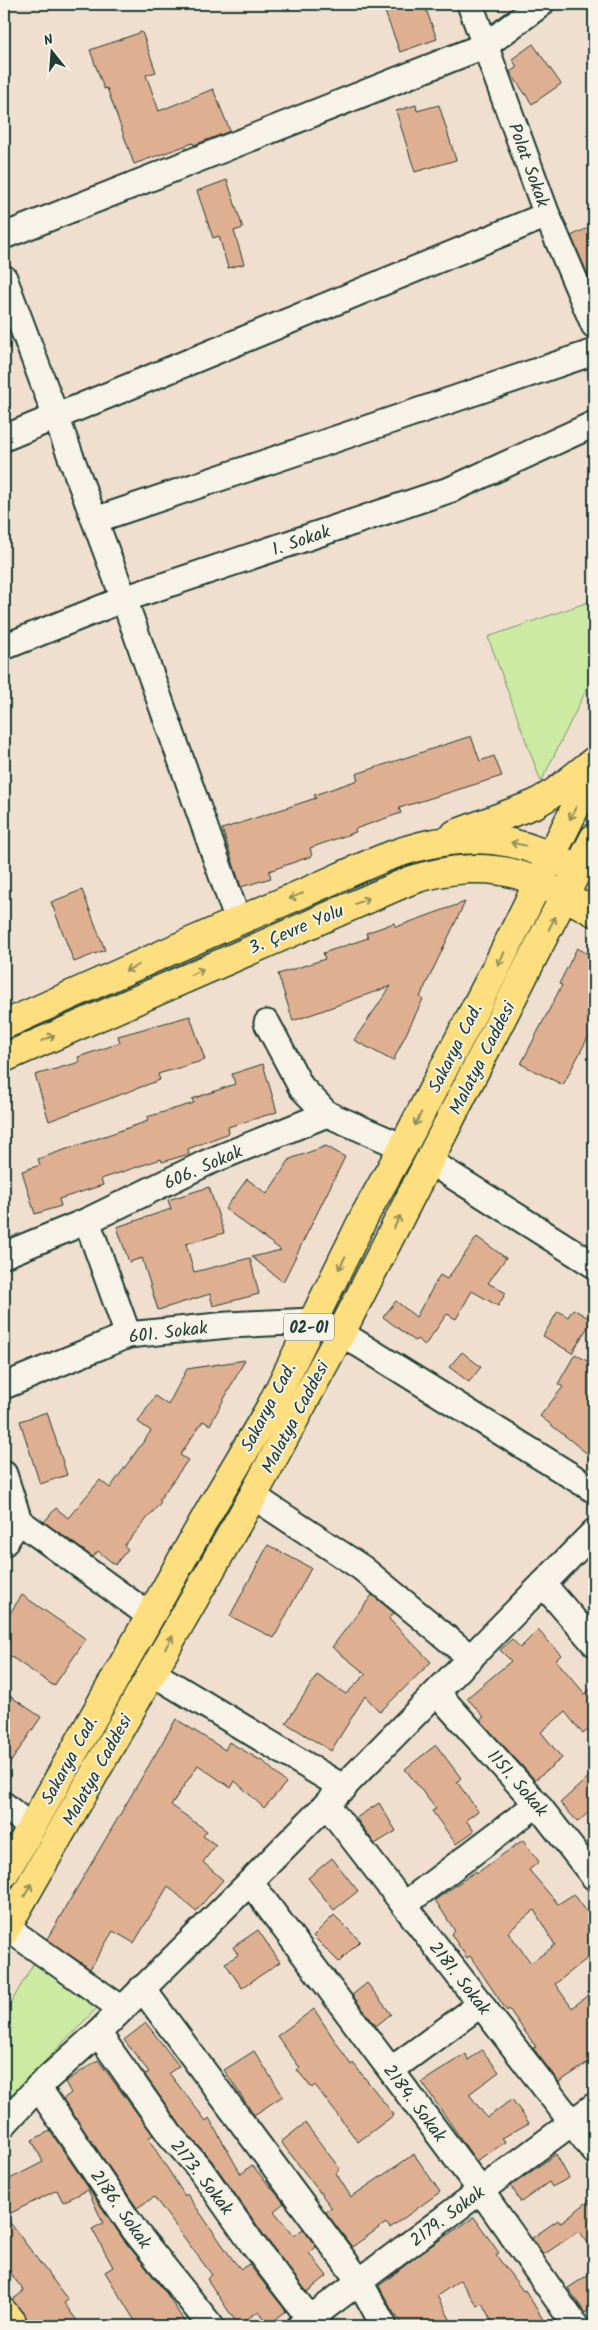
<svg xmlns="http://www.w3.org/2000/svg" width="598" height="2330" font-family="Kalam,sans-serif">
<style>
.green{fill:#cceaa2;stroke:#76946b}
.building{fill:#dfaf91;stroke:#1f3d34;fill-rule:evenodd}
.lines{fill:none;stroke-linecap:round;stroke-linejoin:round}
.minor-casing{stroke:#1f3d34;stroke-width:29}
.major-casing{stroke:#1f3d34;stroke-width:31}
.minor{stroke:#f7f3e8;stroke-width:25}
.major{stroke:#fddf80;stroke-width:28}
.oneway{stroke:#8e8e5a}
.labels{text-anchor:middle;stroke-width:4;stroke-linejoin:round;paint-order:stroke}
.shield{fill:#f7f3e8;stroke:#60746a;stroke-width:1}
.shield-label{font-size:16px;font-weight:bold;fill:#1f3d34}
.street-label{font-size:18px;fill:#1f3d34;stroke:#f7f3e8}
</style>
<rect width="100%" height="100%" fill="#f0dfce"/>
<filter id="ink" filterUnits="userSpaceOnUse"><feTurbulence type="fractalNoise" baseFrequency=".02" numOctaves="2"/><feDisplacementMap in="SourceGraphic" scale="10" xChannelSelector="R" yChannelSelector="G"/><feConvolveMatrix kernelMatrix="1 2 1 2 8 2 1 2 1" color-interpolation-filters="sRGB"/></filter>
<g filter="url(#ink)">
<g class="green">
<path d="M 594,600 L 594,674 L 541,782 L 488,637 Z"/>
<path d="M 33,1964 L 48,1964 L 97,1997 L 97,2008 L 4,2103 L 4,2015 Z"/>
</g>
<g class="building">
<path d="M 382,4 L 424,4 L 437,39 L 400,52 Z"/>
<path d="M 142,32 L 156,72 L 146,75 L 159,111 L 213,89 L 230,131 L 194,145 L 193,143 L 134,164 L 107,88 L 104,89 L 90,50 Z"/>
<path d="M 533,44 L 561,84 L 532,104 L 510,72 L 517,67 L 512,59 Z"/>
<path d="M 416,105 L 417,111 L 439,105 L 456,160 L 415,172 L 396,111 Z"/>
<path d="M 227,180 L 243,228 L 234,231 L 244,264 L 228,268 L 219,236 L 213,238 L 197,191 Z"/>
<path d="M 594,225 L 594,289 L 571,236 Z"/>
<path d="M 471,736 L 480,761 L 494,756 L 502,776 L 399,808 L 401,813 L 355,829 L 356,832 L 310,848 L 312,856 L 269,871 L 271,878 L 241,887 L 222,829 L 316,798 L 314,795 L 358,780 L 356,774 Z"/>
<path d="M 82,890 L 105,950 L 74,962 L 51,902 Z"/>
<path d="M 465,902 L 420,997 L 423,999 L 393,1061 L 354,1040 L 391,986 L 293,1021 L 278,974 L 325,959 L 323,953 L 368,938 L 366,933 L 394,923 L 396,927 Z"/>
<path d="M 577,948 L 594,957 L 594,1026 L 563,1085 L 521,1064 L 562,985 L 559,984 Z"/>
<path d="M 190,1016 L 205,1060 L 158,1074 L 160,1080 L 49,1121 L 35,1075 L 80,1062 L 78,1057 L 120,1043 L 118,1036 Z"/>
<path d="M 263,1064 L 277,1112 L 228,1127 L 229,1133 L 188,1149 L 189,1154 L 162,1162 L 161,1159 L 101,1179 L 103,1185 L 59,1199 L 61,1206 L 35,1214 L 22,1171 L 40,1165 L 38,1159 L 148,1121 L 147,1117 L 194,1103 L 192,1099 L 235,1084 L 232,1074 Z"/>
<path d="M 326,1146 L 345,1157 L 283,1282 L 252,1257 L 281,1250 L 225,1209 L 247,1179 L 267,1194 L 290,1159 Z"/>
<path d="M 209,1187 L 224,1233 L 186,1244 L 194,1272 L 250,1258 L 259,1294 L 213,1306 L 210,1294 L 158,1310 L 142,1258 L 129,1262 L 117,1227 L 171,1209 L 168,1200 Z"/>
<path d="M 477,1237 L 506,1258 L 488,1283 L 506,1293 L 498,1306 L 472,1291 L 456,1319 L 447,1314 L 425,1345 L 417,1339 L 415,1341 L 383,1317 L 396,1301 L 416,1317 L 440,1275 L 447,1279 Z"/>
<path d="M 573,1309 L 592,1320 L 572,1353 L 543,1336 L 558,1311 L 568,1317 Z"/>
<path d="M 462,1352 L 481,1367 L 469,1382 L 449,1367 Z"/>
<path d="M 575,1354 L 594,1365 L 594,1459 L 540,1416 L 563,1387 L 558,1384 Z"/>
<path d="M 245,1360 L 210,1425 L 203,1421 L 180,1455 L 188,1460 L 159,1500 L 161,1502 L 124,1546 L 128,1549 L 115,1565 L 98,1551 L 93,1557 L 44,1522 L 56,1508 L 68,1518 L 100,1480 L 110,1488 L 151,1431 L 138,1422 L 155,1396 L 168,1405 L 187,1369 Z"/>
<path d="M 47,1412 L 67,1475 L 40,1484 L 20,1421 Z"/>
<path d="M 268,1545 L 311,1568 L 274,1638 L 230,1616 Z"/>
<path d="M 22,1595 L 86,1639 L 54,1686 L 4,1652 L 4,1622 Z"/>
<path d="M 372,1595 L 394,1613 L 389,1619 L 431,1662 L 380,1712 L 365,1696 L 331,1751 L 286,1723 L 317,1675 L 346,1694 L 366,1674 L 332,1647 Z"/>
<path d="M 538,1630 L 561,1655 L 556,1660 L 585,1694 L 594,1686 L 594,1725 L 583,1734 L 565,1712 L 541,1732 L 562,1758 L 535,1780 L 480,1720 L 484,1717 L 467,1698 L 511,1661 L 500,1650 L 512,1639 L 520,1648 Z"/>
<path d="M 4,1692 L 41,1717 L 4,1772 Z"/>
<path d="M 176,1719 L 225,1750 L 229,1742 L 260,1760 L 261,1759 L 286,1783 L 264,1808 L 235,1781 L 231,1788 L 198,1765 L 171,1805 L 207,1831 L 203,1836 L 216,1845 L 203,1862 L 223,1880 L 196,1911 L 168,1886 L 134,1943 L 113,1931 L 90,1969 L 47,1939 Z"/>
<path d="M 436,1745 L 461,1778 L 457,1782 L 478,1811 L 466,1820 L 474,1831 L 456,1844 L 432,1811 L 436,1809 L 405,1769 Z"/>
<path d="M 594,1772 L 594,1807 L 578,1822 L 560,1803 Z"/>
<path d="M 379,1803 L 396,1831 L 375,1844 L 356,1818 Z"/>
<path d="M 523,1840 L 539,1862 L 529,1870 L 558,1904 L 574,1894 L 594,1922 L 594,1953 L 555,1984 L 572,2008 L 594,1990 L 594,2059 L 559,2082 L 533,2048 L 536,2047 L 509,2009 L 507,2011 L 470,1956 L 467,1958 L 451,1934 L 455,1931 L 435,1900 L 476,1871 L 477,1873 ZM 534,1910 L 555,1945 L 531,1963 L 508,1932 Z"/>
<path d="M 332,1858 L 358,1891 L 334,1910 L 308,1878 Z"/>
<path d="M 334,1915 L 360,1941 L 339,1962 L 313,1936 Z"/>
<path d="M 258,1930 L 280,1962 L 242,1988 L 225,1963 L 238,1955 L 233,1947 Z"/>
<path d="M 367,1983 L 391,2014 L 376,2026 L 352,1995 Z"/>
<path d="M 314,2009 L 351,2065 L 353,2063 L 394,2115 L 358,2142 L 315,2085 L 312,2088 L 297,2070 L 300,2068 L 277,2036 Z"/>
<path d="M 146,2023 L 179,2066 L 169,2073 L 206,2121 L 209,2118 L 241,2174 L 252,2165 L 284,2203 L 274,2211 L 294,2236 L 303,2229 L 316,2247 L 309,2253 L 327,2276 L 307,2292 L 266,2238 L 212,2161 L 181,2126 L 145,2075 L 149,2072 L 124,2040 Z"/>
<path d="M 482,2050 L 499,2072 L 469,2094 L 487,2118 L 512,2099 L 529,2123 L 502,2138 L 506,2142 L 476,2161 L 422,2082 L 466,2054 L 468,2060 Z"/>
<path d="M 254,2051 L 283,2096 L 254,2115 L 224,2070 Z"/>
<path d="M 98,2060 L 153,2135 L 148,2138 L 185,2196 L 187,2194 L 233,2260 L 241,2269 L 249,2264 L 286,2311 L 269,2325 L 259,2311 L 238,2325 L 207,2279 L 212,2275 L 154,2197 L 137,2208 L 63,2099 L 71,2093 L 65,2082 Z"/>
<path d="M 305,2123 L 340,2169 L 336,2173 L 351,2197 L 414,2154 L 440,2192 L 390,2228 L 386,2223 L 352,2247 L 325,2211 L 332,2208 L 281,2142 Z"/>
<path d="M 50,2131 L 123,2239 L 167,2294 L 187,2326 L 138,2326 L 105,2272 L 113,2267 L 92,2229 L 103,2223 L 88,2190 L 63,2202 L 57,2190 L 5,2216 L 68,2300 L 64,2303 L 81,2326 L 29,2326 L 26,2316 L 12,2300 L 24,2291 L 4,2265 L 4,2182 L 43,2162 L 32,2140 Z"/>
<path d="M 556,2154 L 569,2178 L 552,2187 L 549,2182 L 521,2202 L 511,2186 Z"/>
<path d="M 594,2197 L 594,2251 L 579,2231 L 543,2255 L 532,2238 L 558,2220 L 560,2223 Z"/>
<path d="M 474,2217 L 499,2253 L 496,2255 L 523,2291 L 525,2290 L 547,2326 L 494,2326 L 482,2303 L 477,2306 L 460,2280 L 437,2296 L 454,2326 L 404,2326 L 393,2312 L 379,2286 L 422,2252 Z"/>
<path d="M 594,2271 L 594,2307 L 585,2313 L 568,2288 Z"/>
</g>
<g class="lines">
<defs>
<g id="minor">
<path d="M 470,4 L 547,215 L 594,325"/>
<path d="M 4,236 L 486,45 L 541,4"/>
<path d="M 4,278 L 124,599 L 238,921"/>
<path d="M 4,438 L 547,215"/>
<path d="M 95,520 L 594,352"/>
<path d="M 4,647 L 124,599 L 452,489 L 594,424"/>
<path d="M 267,1023 L 301,1087 L 327,1114"/>
<path d="M 429,1161 L 594,1265"/>
<path d="M 87,1221 L 128,1335"/>
<path d="M 4,1255 L 87,1221 L 206,1163 L 327,1114 L 403,1147"/>
<path d="M 4,1386 L 128,1335 L 228,1325 L 312,1321 L 341,1333 L 594,1490"/>
<path d="M 4,1474 L 19,1521 L 150,1616"/>
<path d="M 253,1496 L 362,1568 L 471,1658"/>
<path d="M 4,1543 L 19,1521"/>
<path d="M 543,1584 L 594,1643"/>
<path d="M 151,1672 L 344,1788"/>
<path d="M 438,1694 L 537,1804 L 594,1877"/>
<path d="M 4,1805 L 31,1828"/>
<path d="M 327,1805 L 594,2151"/>
<path d="M 250,1882 L 481,2191 L 576,2326"/>
<path d="M 404,1905 L 537,1804"/>
<path d="M 6,1927 L 122,2009"/>
<path d="M 142,1988 L 360,2282 L 384,2326"/>
<path d="M 98,2033 L 170,2135 L 200,2169 L 254,2246 L 310,2319"/>
<path d="M 391,2070 L 481,2004"/>
<path d="M 38,2087 L 135,2231 L 211,2326"/>
<path d="M 4,2124 L 38,2087 L 98,2033 L 250,1882 L 594,1532"/>
<path d="M 300,2326 L 594,2106"/>
</g>
<g id="major">
<path d="M 455,834 L 535,804 L 555,792 L 594,761"/>
<path d="M 4,1025 C 102,981 200,937 299,895 C 347,875 396,847 448,841 C 494,835 529,844 568,865"/>
<path d="M 4,1058 L 409,881 C 447,868 492,863 530,879 C 552,888 573,901 594,912"/>
<path d="M 4,1874 L 31,1828 L 211,1508 L 270,1408 L 366,1213 L 403,1147 L 495,970 L 594,770"/>
<path d="M 4,1932 L 253,1496 L 341,1333 L 594,838"/>
<path d="M 4,2313 L 14,2326"/>
</g>
</defs>
<use href="#minor" class="minor-casing"/>
<use href="#major" class="major-casing"/>
<use href="#minor" class="minor"/>
<use href="#major" class="major"/>
</g>
<defs><path id="oneway-shaft" d="M-6 0H5M1.5-3L5.5 0L1.5 3" fill="none" stroke-width="1.6" stroke-linecap="round" stroke-linejoin="round" transform="scale(1.25)"/></defs>
<g class="oneway">
<use href="#oneway-shaft" transform="translate(573 813) rotate(116)"/>
<use href="#oneway-shaft" transform="translate(518 844) rotate(-168)"/>
<use href="#oneway-shaft" transform="translate(296 896) rotate(157)"/>
<use href="#oneway-shaft" transform="translate(362 901) rotate(-23)"/>
<use href="#oneway-shaft" transform="translate(552 923) rotate(-63)"/>
<use href="#oneway-shaft" transform="translate(501 959) rotate(116)"/>
<use href="#oneway-shaft" transform="translate(132 968) rotate(156)"/>
<use href="#oneway-shaft" transform="translate(197 972) rotate(-24)"/>
<use href="#oneway-shaft" transform="translate(48 1038) rotate(-24)"/>
<use href="#oneway-shaft" transform="translate(418 1119) rotate(117)"/>
<use href="#oneway-shaft" transform="translate(397 1222) rotate(-63)"/>
<use href="#oneway-shaft" transform="translate(342 1263) rotate(117)"/>
<use href="#oneway-shaft" transform="translate(169 1642) rotate(-60)"/>
<use href="#oneway-shaft" transform="translate(28 1890) rotate(-60)"/>
</g>
</g>
<g class="labels">
<rect class="shield" x="284" y="1313.5" width="50" height="27" rx="4"/>
<g class="shield-label">
<text x="309" y="1333">02-01</text>
</g>
<g class="street-label">
<text transform="translate(529 165) rotate(70)" y="6">Polat Sokak</text>
<text transform="translate(301 540) rotate(-19)" y="6">1. Sokak</text>
<text transform="translate(296 929) rotate(-23)" y="6">3. Çevre Yolu</text>
<text transform="translate(455 1048) rotate(-63)" y="6">Sakarya Cad.</text>
<text transform="translate(482 1058) rotate(-63)" y="6">Malatya Caddesi</text>
<text transform="translate(203 1167) rotate(-24)" y="6">606. Sokak</text>
<text transform="translate(168 1332) rotate(-7)" y="6">601. Sokak</text>
<text transform="translate(268 1407) rotate(-62)" y="6">Sakarya Cad.</text>
<text transform="translate(295 1417) rotate(-62)" y="6">Malatya Caddesi</text>
<text transform="translate(69 1760) rotate(-61)" y="6">Sakarya Cad.</text>
<text transform="translate(97 1770) rotate(-61)" y="6">Malatya Caddesi</text>
<text transform="translate(518 1783) rotate(49)" y="6">1151. Sokak</text>
<text transform="translate(460 1978) rotate(52)" y="6">2181. Sokak</text>
<text transform="translate(415 2103) rotate(53)" y="6">2184. Sokak</text>
<text transform="translate(202 2177) rotate(52)" y="6">2173. Sokak</text>
<text transform="translate(121 2209) rotate(55)" y="6">2186. Sokak</text>
<text transform="translate(447 2216) rotate(-37)" y="6">2179. Sokak</text>
</g>
</g>
<rect width="598" height="2330" fill="none" stroke="#f7f3e8" stroke-width="20"/>
<rect x="10" y="10" width="578" height="2310" fill="none" stroke="#1f3d34" stroke-width="2" filter="url(#ink)"/>
<g transform="translate(52 52) rotate(343)" stroke="#f7f3e8" stroke-width="4" paint-order="stroke">
<path d="M0-4L9 19L0 12L-9 19Z" fill="#1f3d34"/>
<text y="-8" font-size="14" font-weight="bold" text-anchor="middle" fill="#1f3d34">N</text>
</g>
</svg>
